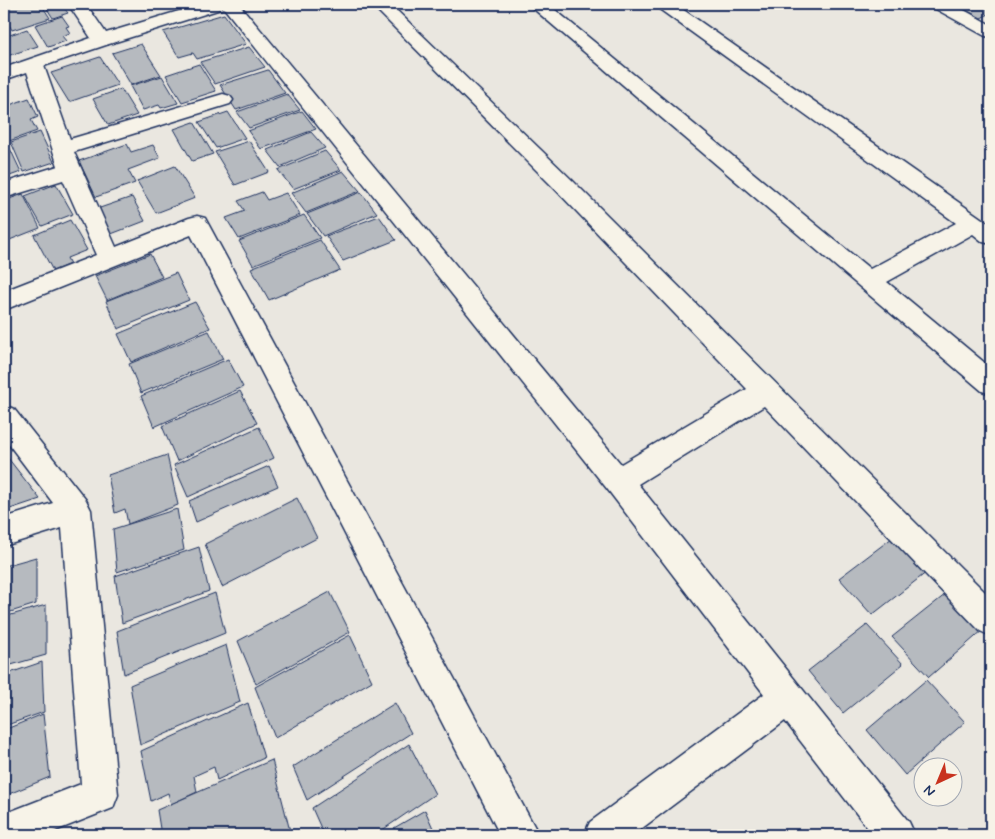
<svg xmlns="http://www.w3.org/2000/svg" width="995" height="839" font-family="Mynerve,sans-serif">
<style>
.building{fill:#b6babf;stroke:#1b2f5e}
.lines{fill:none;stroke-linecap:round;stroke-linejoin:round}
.minor-casing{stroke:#1b2f5e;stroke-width:3}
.minor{fill:#f7f3e8;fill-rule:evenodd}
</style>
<rect width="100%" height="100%" fill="#eae7e0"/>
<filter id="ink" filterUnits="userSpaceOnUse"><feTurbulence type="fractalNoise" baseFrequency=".02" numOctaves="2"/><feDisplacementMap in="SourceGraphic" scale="10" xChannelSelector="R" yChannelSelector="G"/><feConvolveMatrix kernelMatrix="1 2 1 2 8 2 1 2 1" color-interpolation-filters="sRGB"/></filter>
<g filter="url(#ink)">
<g class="building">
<path d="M 21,4 L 41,4 L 50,18 L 12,30 L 4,16 L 4,9 Z"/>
<path d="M 44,4 L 61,4 L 68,13 L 53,18 Z"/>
<path d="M 955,4 L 991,4 L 991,13 L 981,18 Z"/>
<path d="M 224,14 L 246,44 L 197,59 L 193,53 L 179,57 L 163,32 Z"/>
<path d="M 62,16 L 69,26 L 66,27 L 70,33 L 62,36 L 66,41 L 48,47 L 35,25 Z"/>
<path d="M 27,29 L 38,46 L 4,57 L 4,37 Z"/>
<path d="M 141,44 L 161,75 L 131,85 L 112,53 Z"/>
<path d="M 249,47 L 265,67 L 215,84 L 200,62 Z"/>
<path d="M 100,57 L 118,85 L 69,102 L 51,73 Z"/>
<path d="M 199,64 L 216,91 L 182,102 L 166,75 Z"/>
<path d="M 268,70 L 285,93 L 236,110 L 220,85 Z"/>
<path d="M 162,76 L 178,103 L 161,108 L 159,105 L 143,110 L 130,86 Z"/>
<path d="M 121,89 L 137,115 L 108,125 L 93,99 Z"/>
<path d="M 287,94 L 300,110 L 249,128 L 237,112 Z"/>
<path d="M 29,98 L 38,117 L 31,120 L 37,131 L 9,141 L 4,130 L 4,107 Z"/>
<path d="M 302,111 L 316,129 L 261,149 L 248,131 Z"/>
<path d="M 228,112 L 245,138 L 216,148 L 199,122 Z"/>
<path d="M 194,122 L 213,154 L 192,161 L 174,129 Z"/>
<path d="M 40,132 L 54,162 L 24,172 L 11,142 Z"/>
<path d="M 311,132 L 325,148 L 280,167 L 267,150 Z"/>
<path d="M 249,141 L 269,172 L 235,185 L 215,152 Z"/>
<path d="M 7,142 L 21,172 L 4,178 L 4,144 Z"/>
<path d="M 127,144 L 131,152 L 153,145 L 160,158 L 128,170 L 135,183 L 96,197 L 79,161 Z"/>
<path d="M 325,151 L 341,170 L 293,189 L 278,170 Z"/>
<path d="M 175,166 L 195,198 L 156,213 L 137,181 Z"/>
<path d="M 343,171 L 360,191 L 306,213 L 291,193 Z"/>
<path d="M 56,184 L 73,214 L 42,226 L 25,196 Z"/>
<path d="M 262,192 L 267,200 L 286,193 L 300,215 L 239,239 L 226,218 L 245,211 L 238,201 Z"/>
<path d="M 361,192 L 377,213 L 323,236 L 307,214 Z"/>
<path d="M 23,194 L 40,228 L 7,241 L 4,236 L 4,201 Z"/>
<path d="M 132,197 L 145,221 L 106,236 L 94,210 Z"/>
<path d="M 304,215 L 320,238 L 253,265 L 239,241 Z"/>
<path d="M 379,216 L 396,240 L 343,261 L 326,236 Z"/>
<path d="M 70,220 L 87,250 L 67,258 L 70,264 L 53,271 L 34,235 Z"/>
<path d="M 320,240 L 340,270 L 269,300 L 251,268 Z"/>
<path d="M 150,254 L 162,277 L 107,300 L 95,276 Z"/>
<path d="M 176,273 L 189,300 L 118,329 L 106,301 Z"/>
<path d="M 195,302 L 210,328 L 131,362 L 118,334 Z"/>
<path d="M 209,331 L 223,359 L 141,393 L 129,364 Z"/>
<path d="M 228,359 L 243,387 L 154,427 L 141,396 Z"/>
<path d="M 240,391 L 257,423 L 177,461 L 162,426 Z"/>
<path d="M 259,427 L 274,458 L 188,497 L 174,465 Z"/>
<path d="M 4,453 L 40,499 L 4,511 Z"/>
<path d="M 167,455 L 178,505 L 128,524 L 125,509 L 115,513 L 108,475 Z"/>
<path d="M 269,466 L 278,486 L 196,522 L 189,501 Z"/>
<path d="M 297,498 L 317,538 L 222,587 L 205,544 Z"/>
<path d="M 177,509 L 184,550 L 117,572 L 113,529 Z"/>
<path d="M 892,538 L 927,572 L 872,615 L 839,578 Z"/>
<path d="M 199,547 L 209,591 L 122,623 L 115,576 Z"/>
<path d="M 36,557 L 36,604 L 4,614 L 4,566 Z"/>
<path d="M 330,592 L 350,632 L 256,684 L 238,641 Z"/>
<path d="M 215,593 L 225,633 L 124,674 L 117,631 Z"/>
<path d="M 946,594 L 983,630 L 929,677 L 892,637 Z"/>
<path d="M 46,605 L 46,655 L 4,667 L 4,617 Z"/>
<path d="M 867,625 L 903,664 L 843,713 L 808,671 Z"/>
<path d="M 350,635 L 372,681 L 275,738 L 255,687 Z"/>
<path d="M 226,645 L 240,702 L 140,745 L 130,685 Z"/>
<path d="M 42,662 L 44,712 L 4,726 L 4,675 Z"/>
<path d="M 926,680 L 965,722 L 905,775 L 867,730 Z"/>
<path d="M 248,703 L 264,758 L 217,780 L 214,767 L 194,776 L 197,792 L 171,804 L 168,793 L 151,801 L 141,751 Z"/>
<path d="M 395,703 L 411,733 L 307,800 L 293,767 Z"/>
<path d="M 43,714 L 50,777 L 4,796 L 4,730 Z"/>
<path d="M 409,744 L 435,794 L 375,835 L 324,835 L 312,808 Z"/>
<path d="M 272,760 L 291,835 L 161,835 L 157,810 Z"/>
<path d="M 425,810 L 436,835 L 397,835 L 394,828 Z"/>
</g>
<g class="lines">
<defs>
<g id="minor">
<path d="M 68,4 L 86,4 L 106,33 L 202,4 L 239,4 L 621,464 L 747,389 L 556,190 L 371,4 L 390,4 L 572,180 L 991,598 L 991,636 L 980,631 L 764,406 L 638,484 L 909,822 L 915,835 L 873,835 L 785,721 L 633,835 L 584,835 L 590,822 L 764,694 L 608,490 L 224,8 L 109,44 L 44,66 L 70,139 L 223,94 L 230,96 L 233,100 L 230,104 L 74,152 L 116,247 L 189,218 L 197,216 L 205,218 L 539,835 L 500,835 L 191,235 L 4,310 L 4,291 L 96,255 L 63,180 L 4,198 L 4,183 L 58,166 L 27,72 L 4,80 L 4,68 L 91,38 Z"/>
<path d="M 528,4 L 548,4 L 870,269 L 956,223 L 658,8 L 655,4 L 675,4 L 991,225 L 991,244 L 983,242 L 973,234 L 887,282 L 991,368 L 991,394 L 982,391 Z"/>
<path d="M 931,4 L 953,4 L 991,25 L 991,37 L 985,36 L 934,8 Z"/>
<path d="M 4,405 L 14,409 L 86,500 L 91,510 L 118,795 L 113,808 L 45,835 L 4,835 L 4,814 L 81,784 L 62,528 L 4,546 L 4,518 L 53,503 L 4,438 Z"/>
</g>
</defs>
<use href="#minor" class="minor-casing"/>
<use href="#minor" class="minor"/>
</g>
</g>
<rect width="995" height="839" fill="none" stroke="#f7f3e8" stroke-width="20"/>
<rect x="10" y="10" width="975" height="819" fill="none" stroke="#1b2f5e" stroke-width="2" filter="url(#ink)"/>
<g transform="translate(938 782) rotate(224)"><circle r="24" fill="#f7f3e8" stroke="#9fa5b1"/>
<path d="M0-4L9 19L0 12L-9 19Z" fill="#c8321e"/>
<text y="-8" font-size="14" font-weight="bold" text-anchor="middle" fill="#1b2f5e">N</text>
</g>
</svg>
